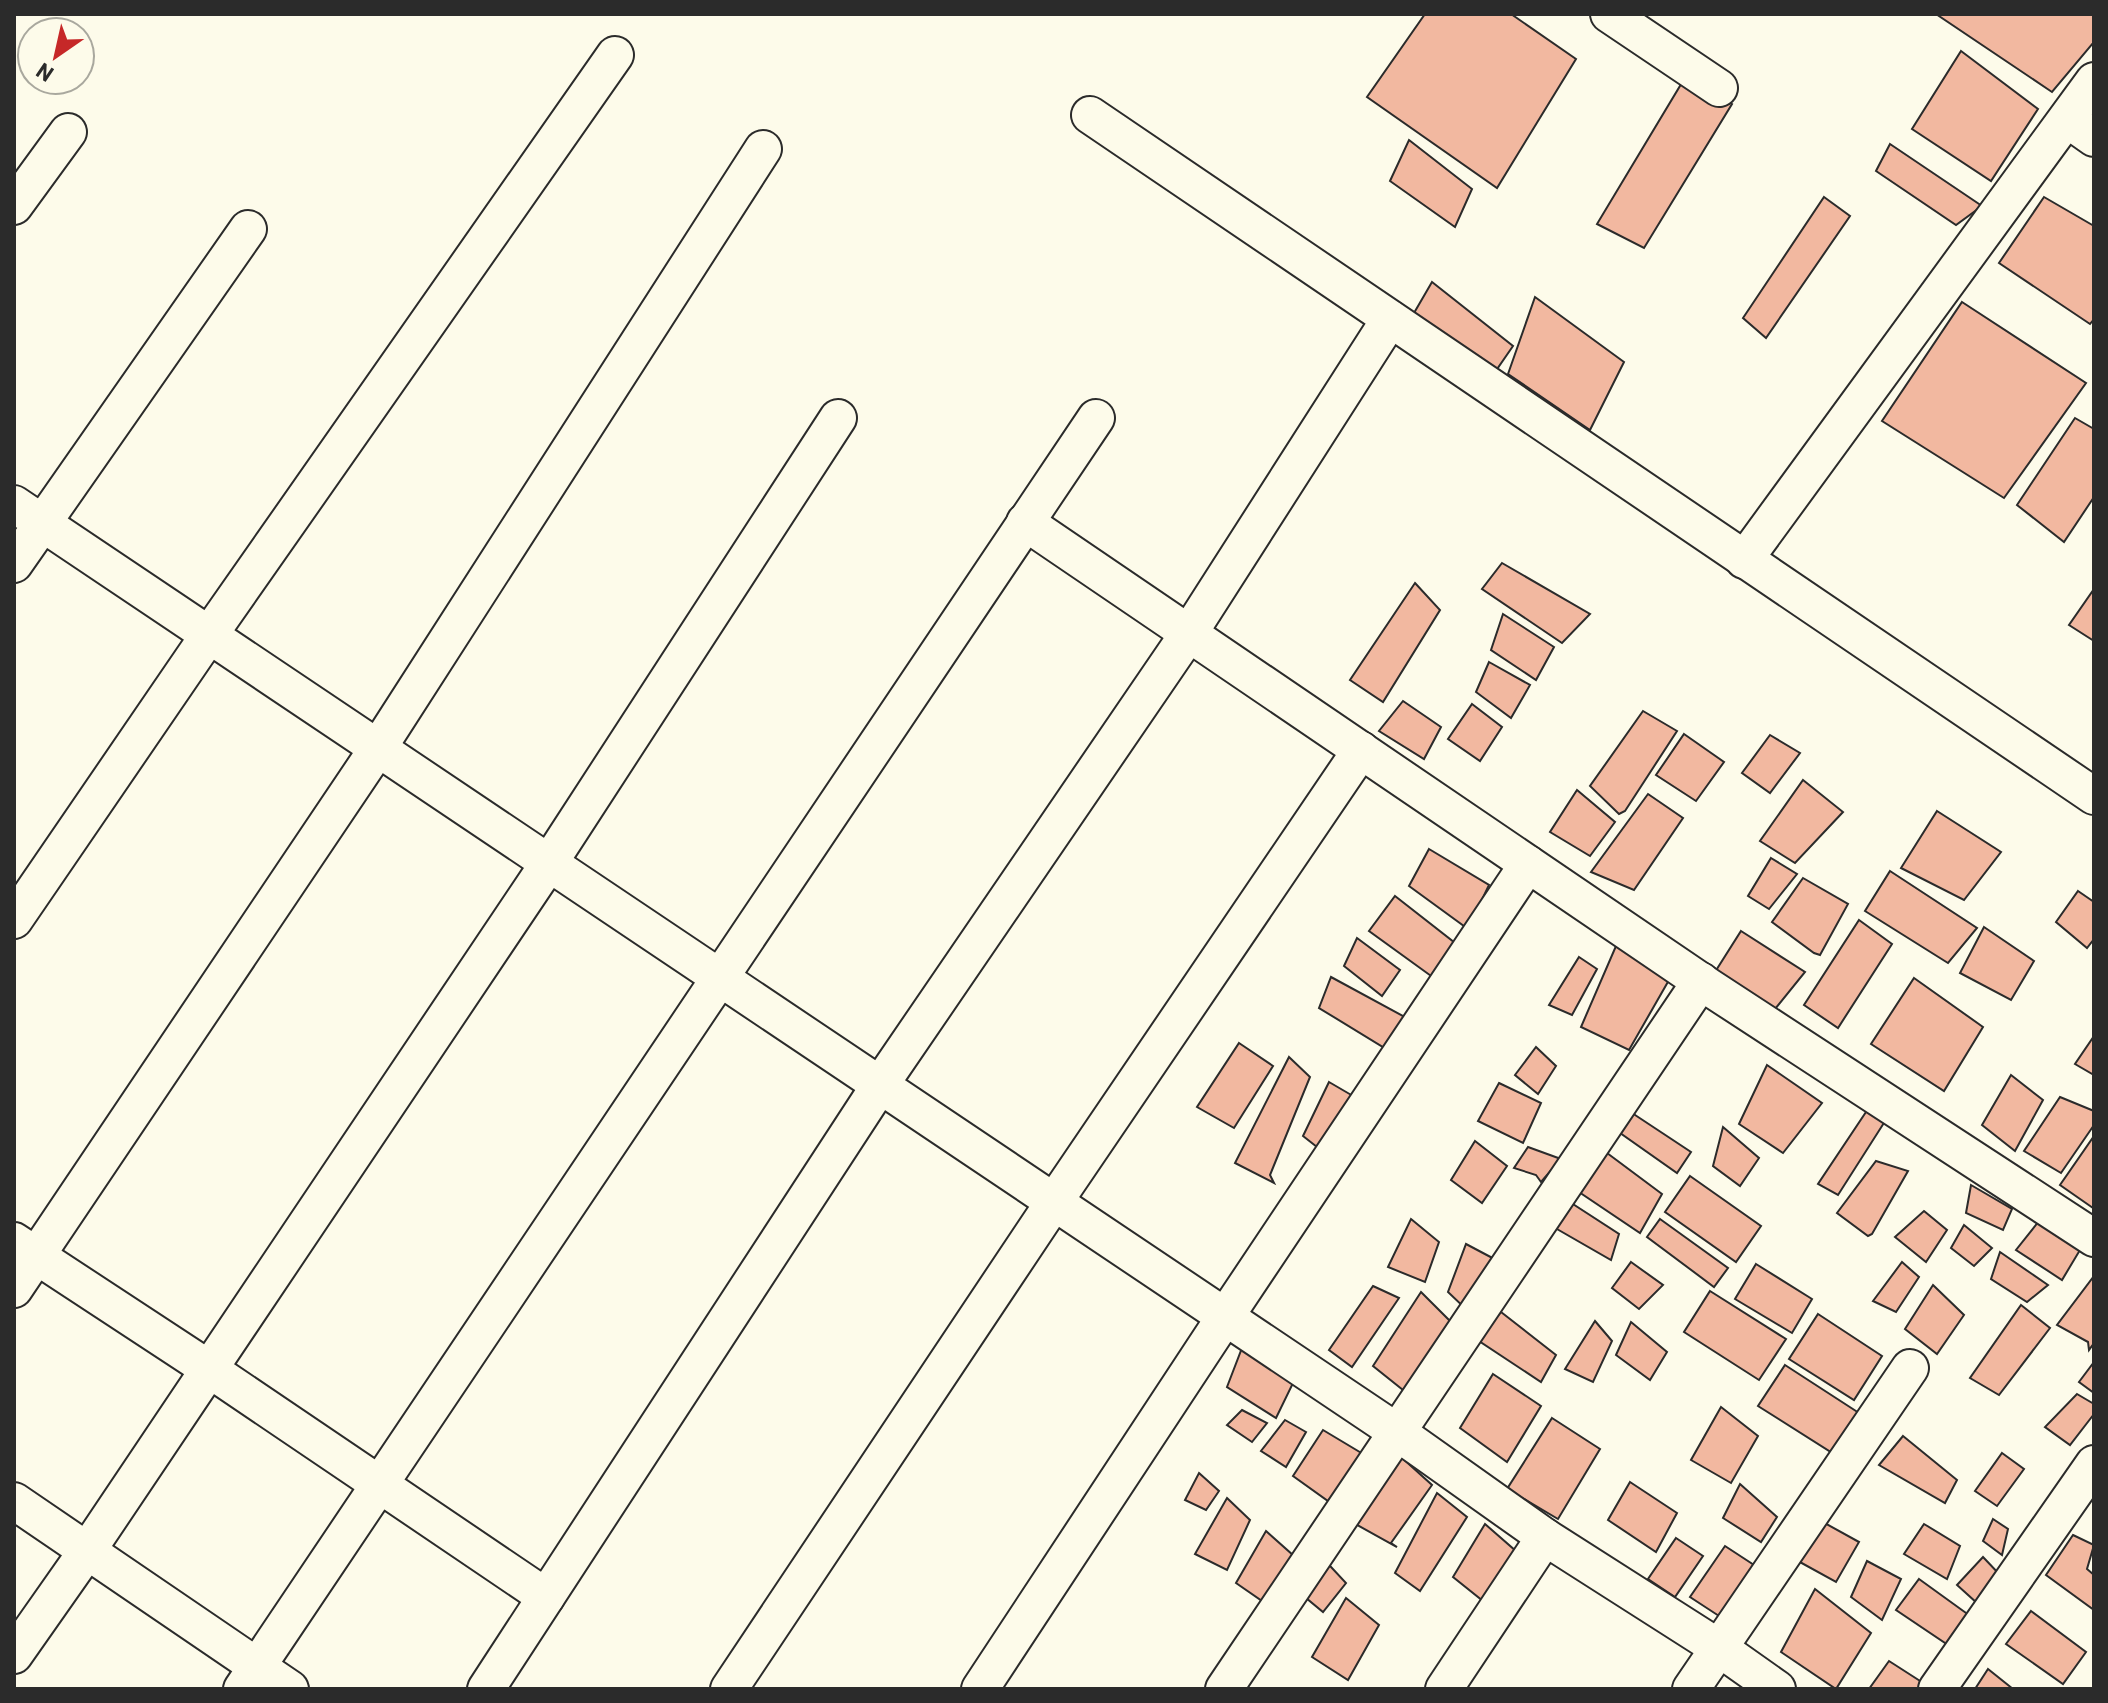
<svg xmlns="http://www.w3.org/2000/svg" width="2108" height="1703" font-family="Barlow,sans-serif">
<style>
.building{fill:#f2b8a0;stroke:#2b2b2b;stroke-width:2}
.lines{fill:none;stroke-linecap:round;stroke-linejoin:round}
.minor-casing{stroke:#2b2b2b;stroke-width:40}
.minor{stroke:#fdfbea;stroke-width:36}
</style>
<rect width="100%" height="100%" fill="#fdfbea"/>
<g class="building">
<path d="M 1425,14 L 1511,14 L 1576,59 L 1497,188 L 1367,97 Z"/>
<path d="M 1936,14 L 2091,14 L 2094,16 L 2094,42 L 2052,92 Z"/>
<path d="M 1961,51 L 2038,109 L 1991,181 L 1912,129 Z"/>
<path d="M 1686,76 L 1732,104 L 1644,248 L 1597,224 Z"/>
<path d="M 1409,140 L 1472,189 L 1455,227 L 1390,181 Z"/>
<path d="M 1890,144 L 1982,206 L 1956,225 L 1876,171 Z"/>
<path d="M 1824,197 L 1850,216 L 1766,338 L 1743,318 Z"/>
<path d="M 2044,197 L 2094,226 L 2094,319 L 2090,324 L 1999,263 Z"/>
<path d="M 1432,282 L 1513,346 L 1495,372 L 1414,313 Z"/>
<path d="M 1535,297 L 1624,362 L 1590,430 L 1508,374 Z"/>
<path d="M 1962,302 L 2086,383 L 2004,498 L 1882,421 Z"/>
<path d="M 2075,418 L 2094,429 L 2094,497 L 2064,542 L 2017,505 Z"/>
<path d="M 1502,563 L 1590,614 L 1562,643 L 1482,589 Z"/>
<path d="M 1415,583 L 1440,610 L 1383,702 L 1350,680 Z"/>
<path d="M 2094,589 L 2094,641 L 2069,625 Z"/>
<path d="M 1503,614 L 1554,647 L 1536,680 L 1491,650 Z"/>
<path d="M 1489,662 L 1530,685 L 1511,718 L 1476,692 Z"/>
<path d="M 1403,701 L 1441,727 L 1424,759 L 1379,731 Z"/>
<path d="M 1472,704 L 1502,727 L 1480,761 L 1448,739 Z"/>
<path d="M 1643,711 L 1677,731 L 1625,811 L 1619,814 L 1590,786 Z"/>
<path d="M 1684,734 L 1724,762 L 1696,801 L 1656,775 Z"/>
<path d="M 1770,735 L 1800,753 L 1770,793 L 1742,773 Z"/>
<path d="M 1803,780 L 1843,812 L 1795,863 L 1760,841 Z"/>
<path d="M 1577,790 L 1615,822 L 1590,856 L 1550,832 Z"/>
<path d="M 1648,794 L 1683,818 L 1634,890 L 1591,872 Z"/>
<path d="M 1937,811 L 2001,852 L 1964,900 L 1901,868 Z"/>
<path d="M 1429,849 L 1489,885 L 1468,929 L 1409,886 Z"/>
<path d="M 1771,858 L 1797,874 L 1769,909 L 1748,896 Z"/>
<path d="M 1890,871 L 1977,928 L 1948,963 L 1865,911 Z"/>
<path d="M 1803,878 L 1848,904 L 1820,955 L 1814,953 L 1772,922 Z"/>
<path d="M 2078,891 L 2094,902 L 2094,939 L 2087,948 L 2056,922 Z"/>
<path d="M 1395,896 L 1464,950 L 1438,981 L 1369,931 Z"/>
<path d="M 1859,920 L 1892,944 L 1838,1028 L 1804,1005 Z"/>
<path d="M 1984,927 L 2034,961 L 2011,1000 L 1960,973 Z"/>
<path d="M 1741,931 L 1805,972 L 1771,1014 L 1715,972 Z"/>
<path d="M 1357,938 L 1400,970 L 1382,996 L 1344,966 Z"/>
<path d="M 1616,946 L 1669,980 L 1629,1050 L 1581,1027 Z"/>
<path d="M 1579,957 L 1597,969 L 1572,1015 L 1549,1005 Z"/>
<path d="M 1331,977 L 1414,1022 L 1396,1055 L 1319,1008 Z"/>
<path d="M 1914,978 L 1983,1027 L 1944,1091 L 1871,1044 Z"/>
<path d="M 2094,1036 L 2094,1075 L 2075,1064 Z"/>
<path d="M 1239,1043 L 1273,1066 L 1234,1128 L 1197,1107 Z"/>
<path d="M 1536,1047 L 1556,1066 L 1538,1094 L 1515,1075 Z"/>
<path d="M 1289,1057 L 1310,1077 L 1270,1175 L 1274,1183 L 1235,1163 Z"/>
<path d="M 1767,1065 L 1822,1103 L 1783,1153 L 1739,1124 Z"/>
<path d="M 2011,1075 L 2043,1100 L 2015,1151 L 1982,1125 Z"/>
<path d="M 1329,1082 L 1365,1103 L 1331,1158 L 1303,1136 Z"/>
<path d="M 1499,1083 L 1541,1103 L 1523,1143 L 1478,1121 Z"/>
<path d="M 2060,1097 L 2094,1111 L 2094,1125 L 2061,1173 L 2024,1151 Z"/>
<path d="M 1870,1106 L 1889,1115 L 1838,1195 L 1818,1184 Z"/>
<path d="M 1626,1109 L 1691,1152 L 1677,1173 L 1613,1128 Z"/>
<path d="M 1723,1127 L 1759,1158 L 1740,1186 L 1713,1166 Z"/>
<path d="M 2094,1136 L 2094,1207 L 2093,1208 L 2060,1185 Z"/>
<path d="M 1475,1141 L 1507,1166 L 1482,1203 L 1451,1180 Z"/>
<path d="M 1528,1147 L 1561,1159 L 1541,1182 L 1536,1175 L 1514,1168 Z"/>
<path d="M 1603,1150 L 1662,1194 L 1640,1233 L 1576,1190 Z"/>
<path d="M 1876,1161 L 1908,1171 L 1872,1234 L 1868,1236 L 1837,1213 Z"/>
<path d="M 1690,1176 L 1761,1226 L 1736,1262 L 1665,1212 Z"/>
<path d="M 1971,1185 L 2012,1209 L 2003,1230 L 1966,1213 Z"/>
<path d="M 1559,1195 L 1619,1234 L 1611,1260 L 1543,1221 Z"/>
<path d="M 1924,1211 L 1947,1230 L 1926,1262 L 1895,1237 Z"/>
<path d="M 1411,1219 L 1439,1242 L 1425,1282 L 1388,1267 Z"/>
<path d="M 1660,1219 L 1728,1268 L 1714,1287 L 1647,1237 Z"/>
<path d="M 2039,1221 L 2083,1245 L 2062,1280 L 2016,1250 Z"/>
<path d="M 1964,1225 L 1992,1248 L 1974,1266 L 1951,1248 Z"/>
<path d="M 1466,1244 L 1500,1262 L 1470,1313 L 1448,1292 Z"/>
<path d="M 2000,1252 L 2048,1285 L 2027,1302 L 1991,1279 Z"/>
<path d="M 1631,1262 L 1663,1285 L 1639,1309 L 1612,1288 Z"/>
<path d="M 1902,1262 L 1919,1277 L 1896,1312 L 1873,1301 Z"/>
<path d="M 1756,1264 L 1812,1299 L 1792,1333 L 1735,1299 Z"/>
<path d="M 2094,1276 L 2094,1343 L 2089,1350 L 2088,1342 L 2057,1325 Z"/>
<path d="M 1933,1285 L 1964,1315 L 1937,1354 L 1905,1329 Z"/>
<path d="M 1373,1286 L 1399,1298 L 1352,1367 L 1329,1350 Z"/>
<path d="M 1710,1291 L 1786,1339 L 1759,1380 L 1684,1332 Z"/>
<path d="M 1421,1292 L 1455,1326 L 1413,1398 L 1373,1366 Z"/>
<path d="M 2021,1305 L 2050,1328 L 1999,1395 L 1970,1378 Z"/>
<path d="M 1501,1312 L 1556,1355 L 1541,1382 L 1476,1339 Z"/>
<path d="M 1818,1314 L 1882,1356 L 1854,1400 L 1789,1359 Z"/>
<path d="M 1595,1321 L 1612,1341 L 1593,1382 L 1565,1369 Z"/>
<path d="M 1631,1322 L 1667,1352 L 1650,1380 L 1616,1355 Z"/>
<path d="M 1242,1348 L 1295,1379 L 1276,1418 L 1227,1387 Z"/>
<path d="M 2094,1362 L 2094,1393 L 2079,1382 Z"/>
<path d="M 1785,1365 L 1859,1413 L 1834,1454 L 1758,1406 Z"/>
<path d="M 1493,1374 L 1541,1406 L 1507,1462 L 1460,1428 Z"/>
<path d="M 2077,1394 L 2094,1404 L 2094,1414 L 2070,1445 L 2045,1427 Z"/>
<path d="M 1721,1407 L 1758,1436 L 1731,1483 L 1691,1460 Z"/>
<path d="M 1242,1410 L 1267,1423 L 1252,1442 L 1227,1425 Z"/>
<path d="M 1552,1418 L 1600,1449 L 1558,1519 L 1507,1489 Z"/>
<path d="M 1285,1420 L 1306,1432 L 1286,1467 L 1261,1451 Z"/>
<path d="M 1323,1430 L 1363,1454 L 1328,1501 L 1293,1476 Z"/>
<path d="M 1903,1436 L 1957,1480 L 1945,1503 L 1879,1465 Z"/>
<path d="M 1390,1447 L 1432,1485 L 1391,1543 L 1397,1547 L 1350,1521 Z"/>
<path d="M 2002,1453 L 2024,1469 L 1997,1506 L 1975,1491 Z"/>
<path d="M 1199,1473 L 1219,1491 L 1206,1510 L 1185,1500 Z"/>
<path d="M 1630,1482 L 1677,1513 L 1656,1552 L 1608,1520 Z"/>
<path d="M 1740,1484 L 1777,1517 L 1761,1542 L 1723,1518 Z"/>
<path d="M 1437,1493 L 1467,1517 L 1420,1591 L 1395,1573 Z"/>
<path d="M 1227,1498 L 1250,1520 L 1227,1570 L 1195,1554 Z"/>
<path d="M 1993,1519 L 2008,1529 L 2002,1555 L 1983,1541 Z"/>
<path d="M 1821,1521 L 1859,1542 L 1836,1582 L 1798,1561 Z"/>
<path d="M 1485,1524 L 1517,1552 L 1483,1601 L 1453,1577 Z"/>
<path d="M 1924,1524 L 1960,1546 L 1947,1579 L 1904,1554 Z"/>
<path d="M 1266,1531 L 1294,1556 L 1265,1603 L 1236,1583 Z"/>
<path d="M 2073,1535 L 2094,1545 L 2087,1569 L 2094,1575 L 2094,1610 L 2046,1575 Z"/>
<path d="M 1676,1538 L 1703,1556 L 1675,1597 L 1648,1579 Z"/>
<path d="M 1725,1546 L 1754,1565 L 1719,1616 L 1690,1597 Z"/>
<path d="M 1318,1553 L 1346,1583 L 1323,1612 L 1294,1588 Z"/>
<path d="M 1983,1557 L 2002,1577 L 1977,1603 L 1957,1585 Z"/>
<path d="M 1867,1561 L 1901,1579 L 1882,1620 L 1851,1597 Z"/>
<path d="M 1919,1579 L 1973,1618 L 1957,1651 L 1896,1610 Z"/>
<path d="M 1815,1589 L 1871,1633 L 1836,1689 L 1781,1652 Z"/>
<path d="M 1346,1598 L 1379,1625 L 1348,1680 L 1312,1657 Z"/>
<path d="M 2031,1611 L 2086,1652 L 2063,1684 L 2006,1644 Z"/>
<path d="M 1889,1661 L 1931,1688 L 1869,1689 Z"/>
<path d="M 1988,1669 L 2013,1689 L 1975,1689 Z"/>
</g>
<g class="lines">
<defs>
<g id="minor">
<path d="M 1609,14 L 1719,88"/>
<path d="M 1090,115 L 2094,796"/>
<path d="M 2067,119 L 2094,138"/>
<path d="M 14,206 L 68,132"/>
<path d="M 14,504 L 1397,1432 L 1545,1537 L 1719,1648 L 1777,1689"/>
<path d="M 1025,522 L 1709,987 L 2094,1238"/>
<path d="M 1744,560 L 2094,81"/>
<path d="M 14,564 L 248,229"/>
<path d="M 14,920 L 209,635 L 615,55"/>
<path d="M 14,1241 L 209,1369 L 546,1597"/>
<path d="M 14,1289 L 378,748 L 763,149"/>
<path d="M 14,1501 L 290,1689"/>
<path d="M 14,1655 L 87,1551 L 549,863 L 838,418"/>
<path d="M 242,1689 L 1096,418"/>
<path d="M 486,1689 L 880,1085 L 1189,633 L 1390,319"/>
<path d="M 729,1689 L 1054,1202 L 1361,750"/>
<path d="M 980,1689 L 1225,1317 L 1528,864"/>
<path d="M 1224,1689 L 1701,981"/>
<path d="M 1444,1689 L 1545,1537"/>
<path d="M 1691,1689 L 1910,1368"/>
<path d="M 1937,1689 L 2094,1464"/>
</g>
</defs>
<use href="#minor" class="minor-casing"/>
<use href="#minor" class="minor"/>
</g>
<rect width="2108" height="1703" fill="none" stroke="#2b2b2b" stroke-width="32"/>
<g transform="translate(56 56) rotate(214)"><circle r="38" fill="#fdfbea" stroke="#a9a89e" stroke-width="2"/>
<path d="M0-6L14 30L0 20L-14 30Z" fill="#c62828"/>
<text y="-12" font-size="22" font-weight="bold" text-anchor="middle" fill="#2b2b2b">N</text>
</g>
</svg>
